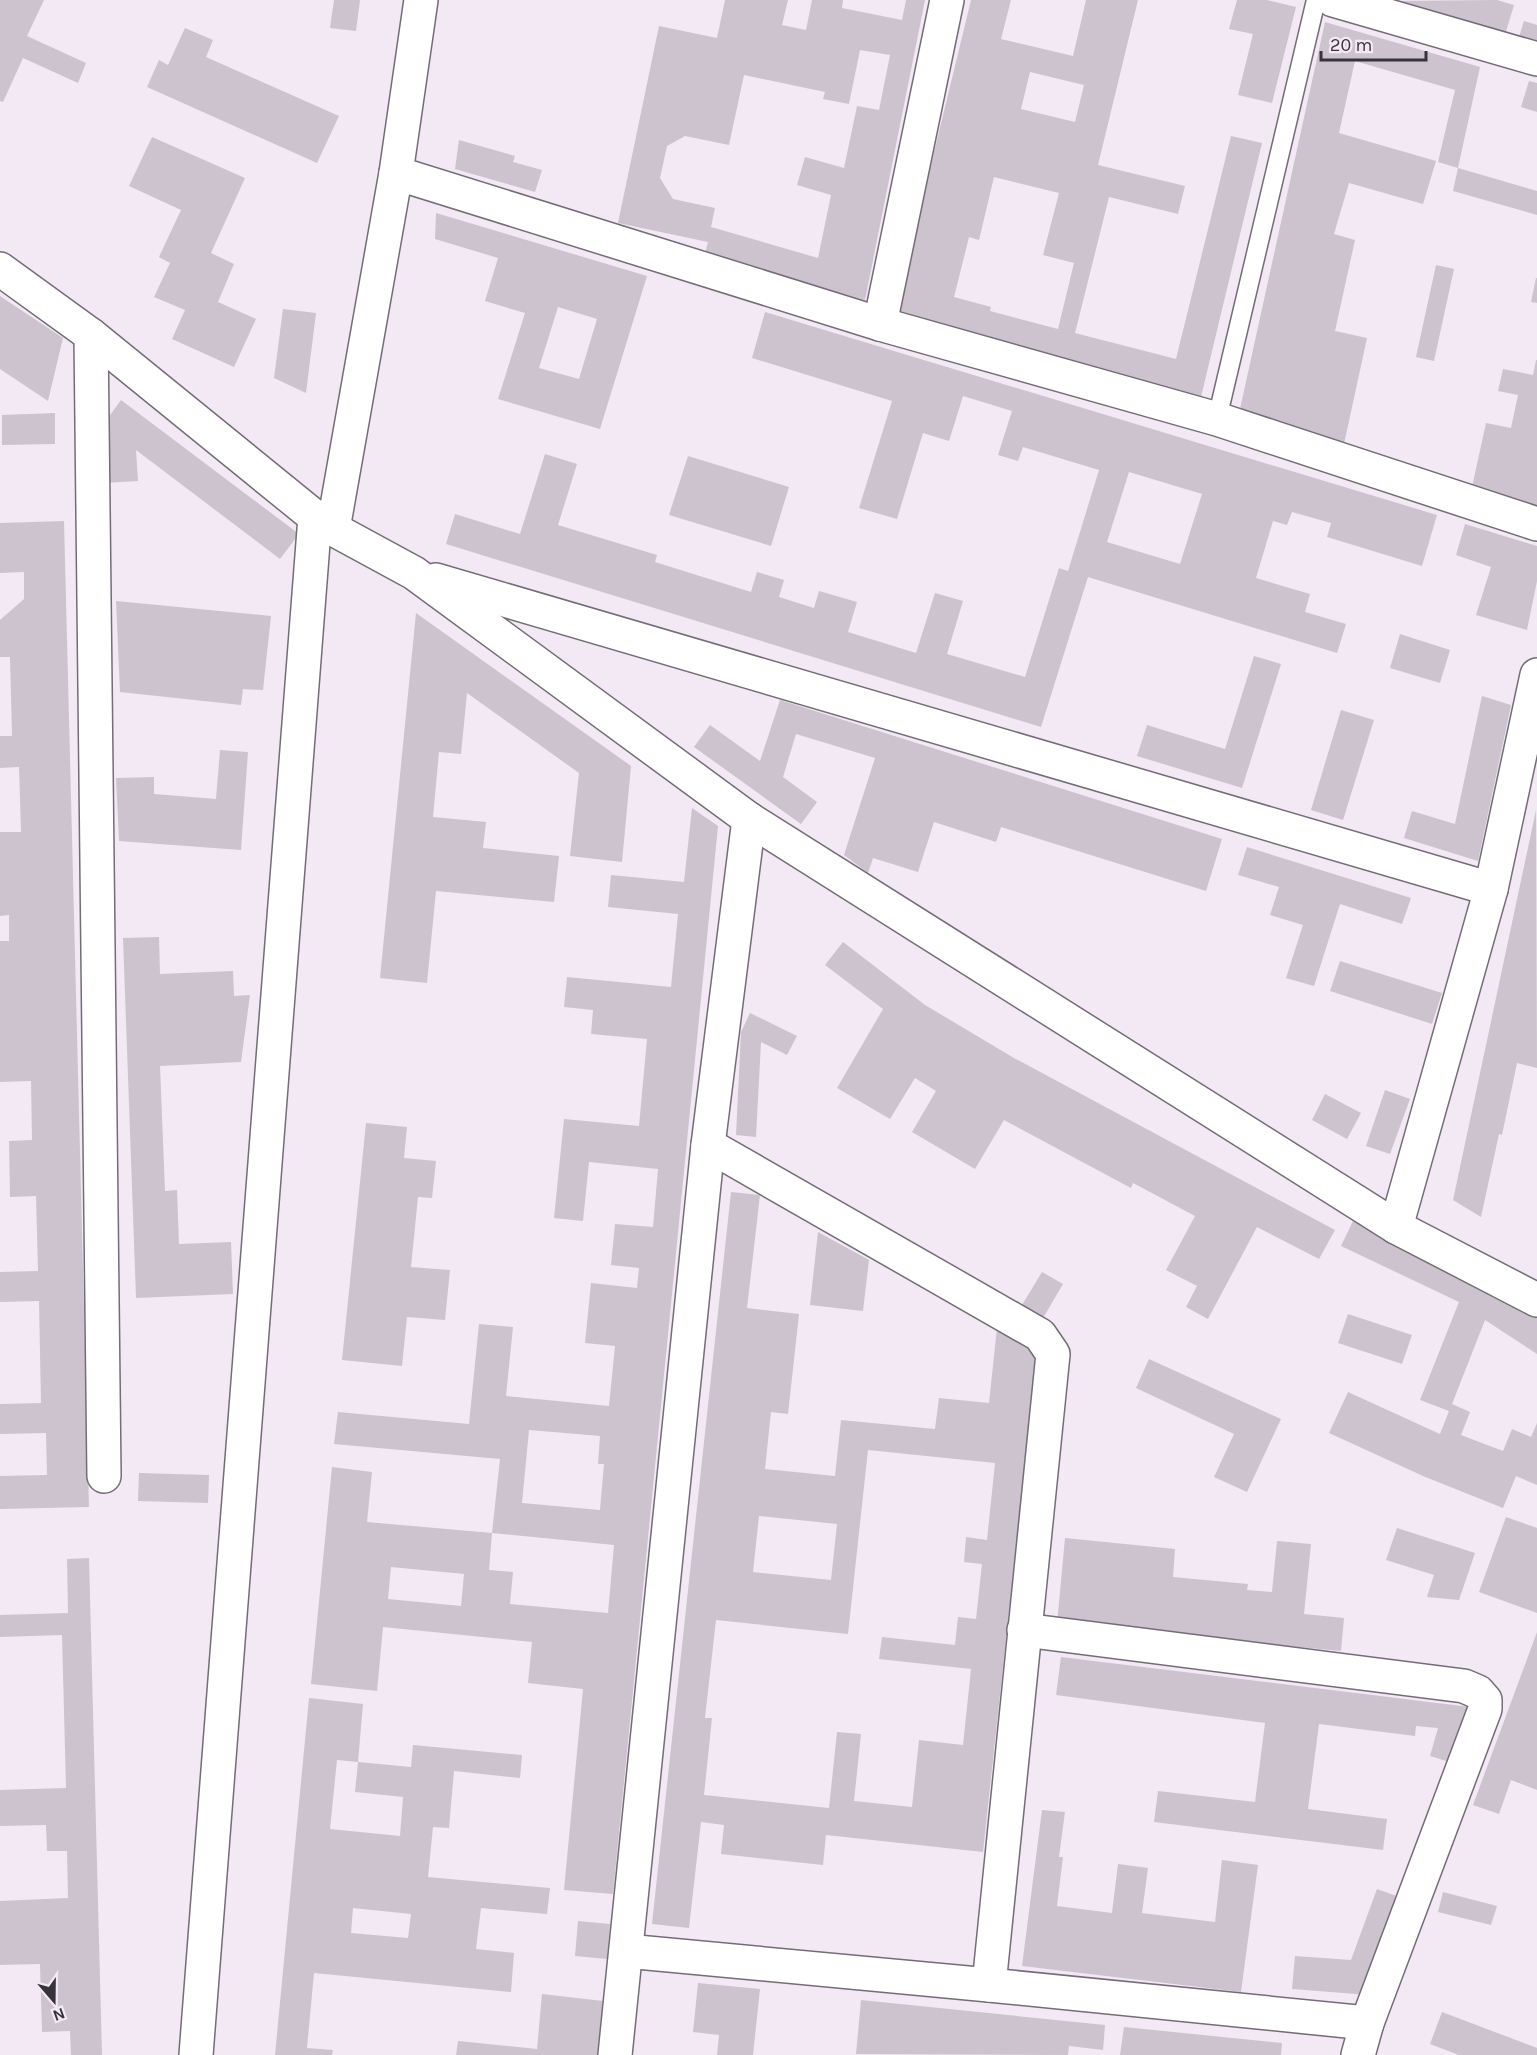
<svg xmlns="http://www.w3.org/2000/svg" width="1537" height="2055" font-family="Karla,sans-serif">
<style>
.building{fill:#ccc3cf;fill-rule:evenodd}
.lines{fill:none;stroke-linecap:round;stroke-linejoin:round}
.service-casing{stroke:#746c77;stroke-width:21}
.minor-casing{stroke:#746c77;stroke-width:36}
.service{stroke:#fff;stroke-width:18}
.minor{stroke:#fff;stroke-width:33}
</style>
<rect width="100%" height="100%" fill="#f2e9f5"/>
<g class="building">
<path d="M 0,0 L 44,0 L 27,36 L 86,63 L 78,83 L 23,58 L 3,102 L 0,101 Z"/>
<path d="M 334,0 L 360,0 L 356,31 L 330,28 Z"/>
<path d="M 725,0 L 788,0 L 782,25 L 806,30 L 812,0 L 843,0 L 842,8 L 902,20 L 906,0 L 925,0 L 865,300 L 705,254 L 708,242 L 618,223 L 659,26 L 717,38 ZM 860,50 L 890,55 L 879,110 L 857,106 L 844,168 L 805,157 L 797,185 L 831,195 L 818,258 L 711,227 L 715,208 L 673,199 L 660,178 L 667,146 L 685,136 L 729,145 L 744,75 L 825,92 L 823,99 L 849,104 Z"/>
<path d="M 971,0 L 1011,0 L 1001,39 L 1073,56 L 1086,0 L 1138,0 L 1098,165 L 1185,186 L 1178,214 L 1109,197 L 1075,333 L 1176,359 L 1231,136 L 1262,143 L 1201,397 L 894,317 ZM 1030,72 L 1084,85 L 1075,122 L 1021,109 ZM 994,177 L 1059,193 L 1043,255 L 1074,263 L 1058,329 L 990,311 L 991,307 L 954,297 L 969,237 L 979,240 Z"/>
<path d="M 1237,0 L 1267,0 L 1296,7 L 1272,103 L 1238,95 L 1253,34 L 1229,29 Z"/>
<path d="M 1497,0 L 1514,5 L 1505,35 L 1393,1 Z"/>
<path d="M 1524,21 L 1537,25 L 1537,42 L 1519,37 Z"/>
<path d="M 1325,22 L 1480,67 L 1458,168 L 1438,162 L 1455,90 L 1355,61 L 1339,133 L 1436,161 L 1423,204 L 1349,183 L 1334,234 L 1355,240 L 1335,331 L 1367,338 L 1344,444 L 1240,409 Z"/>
<path d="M 185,28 L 213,40 L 206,57 L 339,116 L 317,163 L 147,87 L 159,60 L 168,65 Z"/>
<path d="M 1529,81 L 1537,83 L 1537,112 L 1521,107 Z"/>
<path d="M 152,137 L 245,178 L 211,253 L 234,264 L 218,302 L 256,319 L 234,367 L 172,339 L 185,310 L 154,297 L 170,263 L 159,257 L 181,210 L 129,186 Z"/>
<path d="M 459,140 L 515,156 L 513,162 L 542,170 L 535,192 L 455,169 Z"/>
<path d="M 1458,168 L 1537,191 L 1537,215 L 1453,191 Z"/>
<path d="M 436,213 L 647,276 L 600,429 L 498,399 L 525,313 L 485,301 L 498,258 L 435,239 ZM 558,307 L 597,319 L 579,379 L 539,368 Z"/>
<path d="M 1436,265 L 1454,269 L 1434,361 L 1416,357 Z"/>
<path d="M 1536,278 L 1537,278 L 1537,303 L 1531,302 Z"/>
<path d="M 0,296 L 63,338 L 48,401 L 0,369 Z"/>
<path d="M 283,309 L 316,313 L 306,393 L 274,378 Z"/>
<path d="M 765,312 L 1437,515 L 1422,566 L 1327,537 L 1331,523 L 1292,512 L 1287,525 L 1273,521 L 1256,578 L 1310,594 L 1305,612 L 1346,624 L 1337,653 L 1088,577 L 1041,727 L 446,544 L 455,514 L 520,534 L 545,454 L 577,464 L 558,525 L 657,555 L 655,562 L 751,592 L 757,572 L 784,580 L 779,597 L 814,608 L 819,591 L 857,602 L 848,632 L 916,653 L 935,593 L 963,601 L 947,654 L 1025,677 L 1059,568 L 1068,571 L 1099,470 L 1023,447 L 1018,461 L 998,455 L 1012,411 L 963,396 L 949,441 L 923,433 L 897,519 L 859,508 L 892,401 L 752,358 ZM 1129,472 L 1202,494 L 1180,564 L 1107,542 Z"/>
<path d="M 1536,360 L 1537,360 L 1537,509 L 1472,487 L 1486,423 L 1511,428 L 1518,395 L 1498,391 L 1503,369 L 1533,375 Z"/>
<path d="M 121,400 L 299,534 L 280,559 L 136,450 L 138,481 L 105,483 L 103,425 Z"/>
<path d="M 55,413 L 55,444 L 2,445 L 2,415 Z"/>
<path d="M 688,456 L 789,487 L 771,546 L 669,515 Z"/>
<path d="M 64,521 L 89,1507 L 0,1509 L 0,1476 L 47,1475 L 46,1433 L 0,1434 L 0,1404 L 41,1403 L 39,1301 L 0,1302 L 0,1272 L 38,1271 L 36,1196 L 10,1197 L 9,1141 L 32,1140 L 31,1081 L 0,1082 L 0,941 L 9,941 L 9,915 L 0,916 L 0,832 L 21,832 L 19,767 L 0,768 L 0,736 L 12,736 L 10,657 L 0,657 L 0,620 L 24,599 L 24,572 L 0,573 L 0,523 Z"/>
<path d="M 1465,524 L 1537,546 L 1537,581 L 1527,630 L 1476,615 L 1491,567 L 1456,555 Z"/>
<path d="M 116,601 L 271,616 L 263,690 L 243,689 L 241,705 L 120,692 Z"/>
<path d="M 416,613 L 631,766 L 622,862 L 570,856 L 579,773 L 467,693 L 461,754 L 439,752 L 433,817 L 486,822 L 483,848 L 559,856 L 554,902 L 436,891 L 427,983 L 380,978 Z"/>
<path d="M 1400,634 L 1450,650 L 1440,683 L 1390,668 Z"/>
<path d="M 1254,656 L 1281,664 L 1242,788 L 1137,756 L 1147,725 L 1225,749 Z"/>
<path d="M 1482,696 L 1511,705 L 1478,861 L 1404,838 L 1412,811 L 1455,824 Z"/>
<path d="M 780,700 L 1222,839 L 1206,891 L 1001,827 L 996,842 L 934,822 L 918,872 L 873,858 L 868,873 L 844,855 L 875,758 L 796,734 L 783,777 L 817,802 L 801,824 L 694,747 L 710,725 L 760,761 Z"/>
<path d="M 1341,710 L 1374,720 L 1343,820 L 1311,810 Z"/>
<path d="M 220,750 L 248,752 L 241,850 L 119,841 L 116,778 L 154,777 L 154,794 L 216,799 Z"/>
<path d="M 692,808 L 718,826 L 613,1894 L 564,1890 L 583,1689 L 528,1683 L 532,1642 L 383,1627 L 377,1691 L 311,1684 L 332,1467 L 372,1472 L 367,1522 L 492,1533 L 489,1570 L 513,1572 L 510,1604 L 608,1613 L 614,1545 L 492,1533 L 500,1459 L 334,1444 L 338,1412 L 469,1424 L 479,1324 L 513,1327 L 506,1396 L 609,1406 L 615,1346 L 585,1343 L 591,1283 L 637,1288 L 639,1268 L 611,1265 L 615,1224 L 653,1227 L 658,1169 L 589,1162 L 583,1221 L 554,1218 L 564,1119 L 639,1126 L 647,1039 L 591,1034 L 593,1010 L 564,1007 L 567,977 L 671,987 L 678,914 L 608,907 L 611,875 L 684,882 ZM 529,1430 L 600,1436 L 598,1464 L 604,1464 L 600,1510 L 522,1503 ZM 391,1567 L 464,1574 L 461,1606 L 388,1599 Z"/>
<path d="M 1536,810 L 1537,1068 L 1517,1063 L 1502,1135 L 1499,1134 L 1481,1217 L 1453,1200 Z"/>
<path d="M 1247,847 L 1411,898 L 1402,924 L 1340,904 L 1314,986 L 1286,978 L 1303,925 L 1270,915 L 1279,887 L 1238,875 Z"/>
<path d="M 159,937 L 160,974 L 233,971 L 234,996 L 250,995 L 241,1062 L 160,1066 L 165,1191 L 177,1190 L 179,1244 L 231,1242 L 233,1294 L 136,1298 L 123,938 Z"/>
<path d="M 843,942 L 925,1005 L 1014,1058 L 1335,1230 L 1319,1259 L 1257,1227 L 1208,1319 L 1186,1307 L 1197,1286 L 1166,1270 L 1195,1216 L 1133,1183 L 1131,1188 L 1004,1120 L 975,1169 L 912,1132 L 936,1091 L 915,1078 L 890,1119 L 837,1088 L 883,1009 L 825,965 Z"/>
<path d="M 1340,961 L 1442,993 L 1432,1024 L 1330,991 Z"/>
<path d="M 750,1013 L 797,1036 L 787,1055 L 761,1042 L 756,1137 L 736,1135 L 741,1032 Z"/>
<path d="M 1385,1090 L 1410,1099 L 1390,1154 L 1366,1146 Z"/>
<path d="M 1325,1094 L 1361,1113 L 1347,1139 L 1312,1120 Z"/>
<path d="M 366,1123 L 407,1127 L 404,1158 L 436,1161 L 432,1198 L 418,1197 L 411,1267 L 450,1270 L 445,1320 L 407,1317 L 402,1366 L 342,1360 Z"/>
<path d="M 731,1192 L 760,1195 L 747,1308 L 799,1314 L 788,1414 L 771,1412 L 765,1469 L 835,1476 L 841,1420 L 935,1429 L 939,1398 L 989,1403 L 997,1328 L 1037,1352 L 983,1852 L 826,1835 L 823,1865 L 721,1854 L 724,1825 L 701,1822 L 689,1928 L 652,1924 ZM 868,1450 L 995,1463 L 987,1540 L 966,1537 L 964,1562 L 982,1564 L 976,1619 L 958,1617 L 955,1645 L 882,1637 L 879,1659 L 971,1669 L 963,1745 L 919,1740 L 912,1807 L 854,1801 L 861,1734 L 837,1732 L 829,1808 L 704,1795 L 712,1718 L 705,1718 L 716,1620 L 848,1634 ZM 759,1516 L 837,1524 L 831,1580 L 753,1572 Z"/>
<path d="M 1353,1221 L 1496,1291 L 1537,1317 L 1537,1354 L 1485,1320 L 1452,1404 L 1470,1412 L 1461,1435 L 1503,1451 L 1512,1429 L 1531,1437 L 1537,1423 L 1537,1485 L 1516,1476 L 1503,1508 L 1423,1476 L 1329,1433 L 1348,1392 L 1440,1434 L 1449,1411 L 1420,1400 L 1459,1302 L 1341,1246 Z"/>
<path d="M 818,1232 L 869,1260 L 863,1311 L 810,1305 Z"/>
<path d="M 1042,1272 L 1063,1284 L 1043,1318 L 1022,1305 Z"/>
<path d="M 1348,1314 L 1412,1335 L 1402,1364 L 1338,1343 Z"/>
<path d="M 1149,1359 L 1281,1419 L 1247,1492 L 1214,1477 L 1234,1434 L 1136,1388 Z"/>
<path d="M 139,1473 L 209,1475 L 208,1503 L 138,1501 Z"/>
<path d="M 1506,1517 L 1537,1528 L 1537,1613 L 1479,1592 Z"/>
<path d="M 1397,1528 L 1475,1553 L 1459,1600 L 1427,1597 L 1434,1575 L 1386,1560 Z"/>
<path d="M 1065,1538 L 1175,1549 L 1173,1577 L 1248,1584 L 1247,1590 L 1272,1592 L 1277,1541 L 1311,1544 L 1304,1614 L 1344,1618 L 1341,1651 L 1057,1624 Z"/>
<path d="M 89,1558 L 102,2055 L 71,2055 L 70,2031 L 42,2032 L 40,1964 L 0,1965 L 0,1901 L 68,1898 L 67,1851 L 47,1851 L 46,1825 L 0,1826 L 0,1790 L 66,1788 L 62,1635 L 0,1637 L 0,1615 L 68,1613 L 67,1559 Z"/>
<path d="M 1537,1632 L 1537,1790 L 1511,1780 L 1499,1814 L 1473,1805 Z"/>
<path d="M 1061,1657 L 1470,1707 L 1453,1763 L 1430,1756 L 1438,1728 L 1416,1726 L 1415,1736 L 1319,1724 L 1308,1809 L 1387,1819 L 1383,1850 L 1154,1822 L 1158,1791 L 1255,1802 L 1265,1723 L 1056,1695 Z"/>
<path d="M 309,1698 L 363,1704 L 358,1762 L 337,1760 L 330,1829 L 400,1836 L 403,1797 L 355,1792 L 358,1762 L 411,1767 L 413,1745 L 522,1755 L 520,1778 L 454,1771 L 449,1828 L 433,1827 L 428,1877 L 550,1888 L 547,1914 L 481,1908 L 476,1949 L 514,1953 L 511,1992 L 314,1973 L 307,2048 L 333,2050 L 332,2055 L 275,2055 ZM 353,1908 L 411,1914 L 408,1938 L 351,1933 Z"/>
<path d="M 1042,1810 L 1065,1812 L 1059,1857 L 1063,1857 L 1057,1906 L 1112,1913 L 1118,1864 L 1148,1868 L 1142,1913 L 1215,1922 L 1222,1860 L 1258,1865 L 1241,1992 L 1022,1966 Z"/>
<path d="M 1377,1889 L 1405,1899 L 1369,1995 L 1292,1989 L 1295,1956 L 1351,1960 Z"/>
<path d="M 1443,1892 L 1497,1906 L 1491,1925 L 1438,1912 Z"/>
<path d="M 578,1921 L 610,1924 L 607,1959 L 575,1956 Z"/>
<path d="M 698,1983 L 760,1989 L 753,2055 L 717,2055 L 719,2035 L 693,2032 Z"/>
<path d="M 542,1994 L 603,2001 L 597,2055 L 456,2055 L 458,2041 L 537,2049 Z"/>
<path d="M 861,2000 L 1105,2025 L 1103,2050 L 1069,2046 L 1068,2055 L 856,2054 Z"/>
<path d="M 1442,2012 L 1537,2048 L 1537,2055 L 1459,2055 L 1430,2044 Z"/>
<path d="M 1124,2027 L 1282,2043 L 1281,2055 L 1120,2055 Z"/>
</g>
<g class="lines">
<defs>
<path id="service" d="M 1217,419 L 1316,0"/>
<g id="minor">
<path d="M 1333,0 L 1537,59"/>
<path d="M 396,173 L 880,324 L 1217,419 L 1537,524"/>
<path d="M 0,269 L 91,335 L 315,517 L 333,529 L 414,573 L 749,819 L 1396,1227 L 1537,1300"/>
<path d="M 880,324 L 947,0"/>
<path d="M 91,335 L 104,1476"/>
<path d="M 333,529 L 396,173 L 421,0"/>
<path d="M 436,580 L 1491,889"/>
<path d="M 708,1145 L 1040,1335 L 1053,1354 L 989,1985"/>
<path d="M 1396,1227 L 1491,889 L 1537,675"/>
<path d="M 1024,1630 L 1464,1686 L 1478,1692 L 1485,1700 L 1485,1709 L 1367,2023 L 1358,2055"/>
<path d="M 626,1951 L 989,1985 L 1367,2023"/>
<path d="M 196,2055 L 315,517"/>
<path d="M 615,2055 L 708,1145 L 749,819"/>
</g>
</defs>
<use href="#service" class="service-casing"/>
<use href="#minor" class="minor-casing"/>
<use href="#service" class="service"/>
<use href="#minor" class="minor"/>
</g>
<g transform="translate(54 2001) rotate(160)" stroke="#f2e9f5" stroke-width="4.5" paint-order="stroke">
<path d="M0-4.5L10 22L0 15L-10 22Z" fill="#373439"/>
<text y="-9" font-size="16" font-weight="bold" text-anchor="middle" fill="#373439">N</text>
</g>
<path d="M1321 51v9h105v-9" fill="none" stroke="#373439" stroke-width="3"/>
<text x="1330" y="51" font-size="18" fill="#373439" stroke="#f2e9f5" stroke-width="4.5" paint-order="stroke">20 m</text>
</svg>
